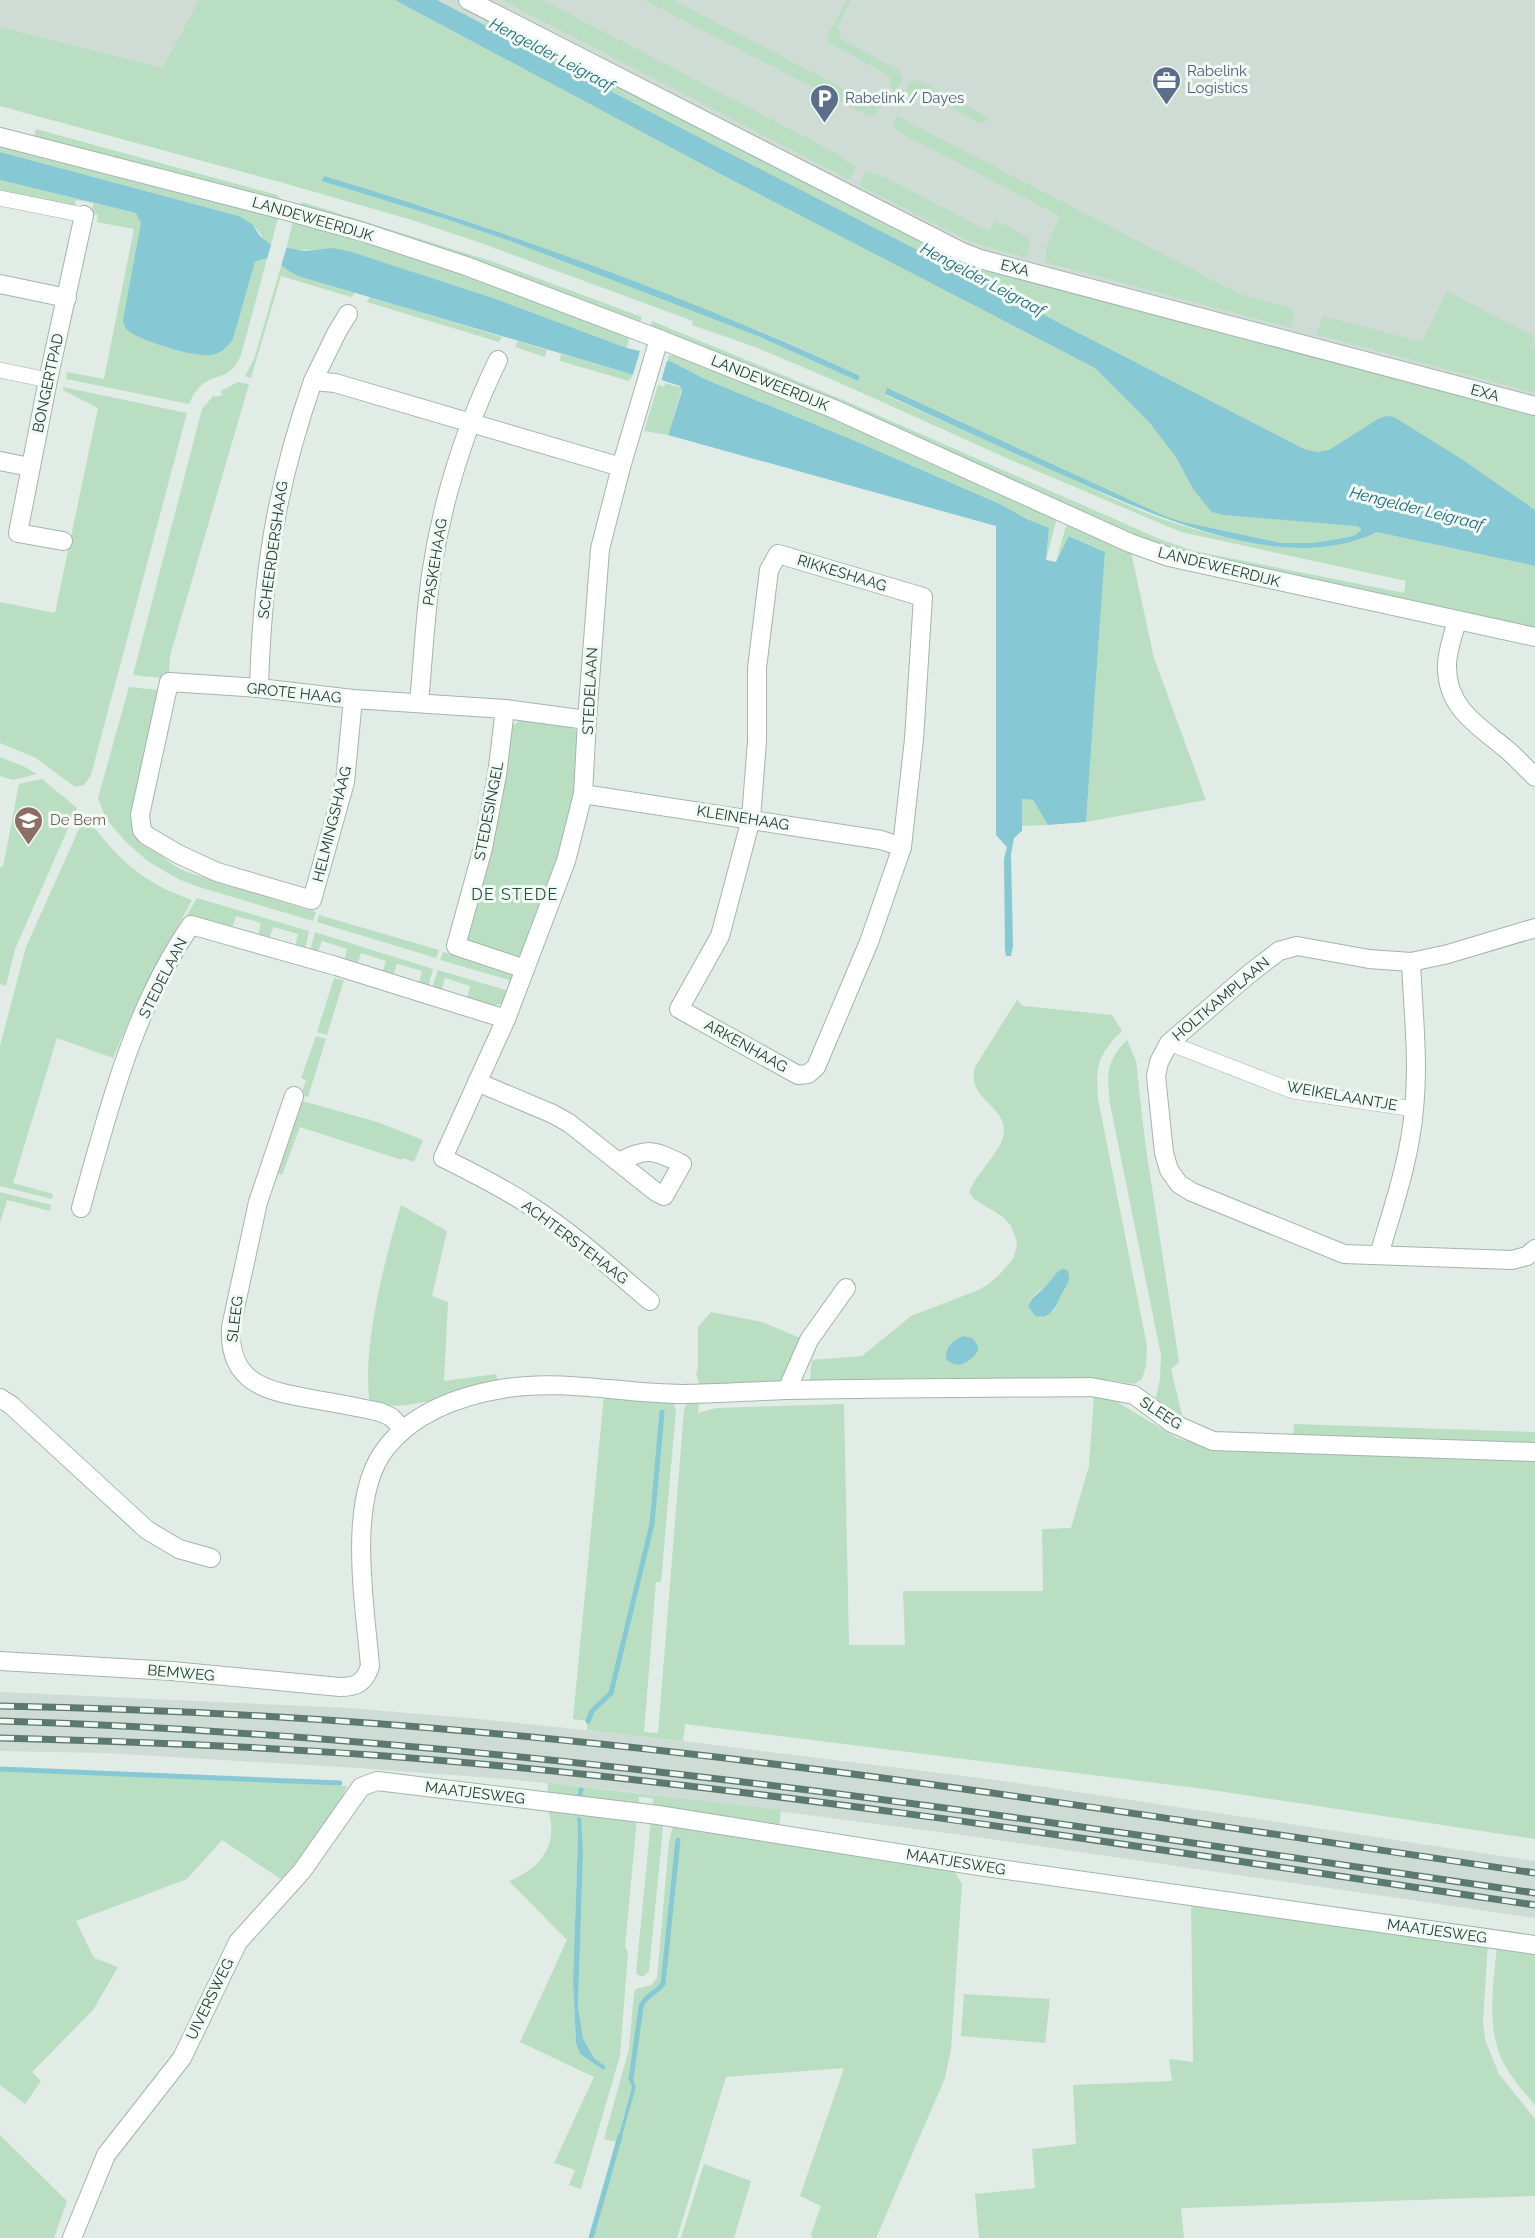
<svg xmlns="http://www.w3.org/2000/svg" width="1535" height="2238" font-family="Raleway,sans-serif">
<style>
.built{fill:#cfdcd6}
.green{fill:#b9dec2;fill-rule:evenodd}
.water{fill:#86c9d4}
.pier{fill:#e1ece7}
.lines{fill:none;stroke-linecap:round;stroke-linejoin:round}
.stream{stroke:#86c9d4;stroke-width:5}
.pedestrian-casing{stroke:#a3b4ae;stroke-width:16}
.minor-casing{stroke:#a3b4ae;stroke-width:20}
.tertiary-casing{stroke:#a3b4ae;stroke-width:20}
.pedestrian{stroke:#fff;stroke-width:15}
.minor{stroke:#fff;stroke-width:18}
.tertiary{stroke:#fff;stroke-width:18}
.rail-casing{stroke:#5b7971;stroke-width:7}
.rail{stroke:#f2f9f5;stroke-width:4.5;stroke-dasharray:14;stroke-linecap:butt}
.labels{text-anchor:middle;stroke-width:6;stroke-linejoin:round;paint-order:stroke}
.service-label{font-size:15px;fill:#4e5e75;stroke:#f2f9f5;text-anchor:start}
.street-label{font-size:15px;fill:#203e35;stroke:#f2f9f5}
.education-label{font-size:15px;fill:#785e54;stroke:#f2f9f5;text-anchor:start}
.water-label{font-size:16px;font-style:italic;fill:#186c7c;stroke:#f2f9f5}
.neighbourhood-label{font-size:16px;letter-spacing:1.5px;fill:#1c5143;stroke:#f2f9f5}
</style>
<rect width="100%" height="100%" fill="#e1ece7"/>
<g class="built">
<path d="M 0,0 L 1535,0 L 1535,552 L 1359,537 L 1188,526 L 707,313 L 583,266 L 0,91 Z"/>
<path d="M 0,1692 L 349,1708 L 479,1719 L 659,1738 L 1011,1782 L 1535,1861 L 1535,1918 L 969,1836 L 623,1791 L 506,1779 L 358,1768 L 105,1753 L 0,1751 Z"/>
</g>
<g class="green">
<path d="M 199,0 L 395,0 L 732,180 L 1095,368 L 1149,422 L 1176,457 L 1193,489 L 1205,504 L 1356,526 L 1361,528 L 1361,530 L 1354,536 L 1313,543 L 1282,543 L 1183,522 L 1167,517 L 887,389 L 885,395 C 939,419 994,443 1048,468 C 1090,487 1133,510 1177,524 C 1237,543 1319,562 1377,532 L 1535,566 L 1535,629 L 1189,555 L 1152,544 L 650,327 L 652,321 L 848,402 L 1162,540 L 1194,551 L 1404,593 L 1406,581 L 1181,532 L 1011,460 L 831,379 L 755,347 L 692,325 L 693,321 L 478,242 L 412,220 L 280,182 L 0,106 L 0,27 L 163,68 ZM 323,181 L 434,209 L 543,248 L 788,342 L 860,376 L 858,381 L 760,337 L 513,242 L 446,219 Z"/>
<path d="M 502,0 L 543,0 L 845,158 L 844,160 L 857,166 L 850,180 Z"/>
<path d="M 644,0 L 673,0 L 880,107 L 875,116 L 868,116 Z"/>
<path d="M 847,0 L 851,0 L 837,28 L 842,31 L 839,38 L 899,70 L 902,79 L 896,91 L 890,87 L 891,80 L 888,75 L 827,41 L 826,38 Z"/>
<path d="M 487,16 L 966,263 L 1535,416 L 1535,510 L 1463,460 L 1339,445 C 1326,452 1318,453 1304,449 L 725,151 L 484,24 Z"/>
<path d="M 918,80 L 988,117 L 986,122 L 980,123 L 924,93 L 916,95 L 913,99 L 904,94 L 910,83 Z"/>
<path d="M 897,116 L 1242,295 L 1289,307 L 1294,312 L 1292,328 L 1045,262 L 1046,248 L 1060,216 L 895,130 L 893,124 Z"/>
<path d="M 36,129 L 277,195 L 284,204 L 34,137 Z"/>
<path d="M 0,144 L 278,218 L 271,245 L 265,241 L 257,229 L 239,216 L 0,152 Z"/>
<path d="M 866,171 L 886,178 L 989,231 L 995,220 L 1028,237 L 1031,243 L 1027,258 L 971,242 L 859,185 Z"/>
<path d="M 0,180 L 136,213 L 225,349 L 233,339 L 255,262 L 259,259 L 267,259 L 241,355 C 230,380 220,372 203,384 C 196,389 192,397 189,404 L 66,379 L 67,372 L 104,379 L 134,229 L 97,222 L 98,215 L 92,214 L 93,203 L 76,200 L 74,210 L 0,195 Z"/>
<path d="M 302,202 L 491,261 L 642,317 L 640,323 L 300,208 Z"/>
<path d="M 293,222 L 395,252 L 463,274 L 630,335 L 627,348 L 496,299 L 352,252 C 329,248 309,251 286,249 Z"/>
<path d="M 282,263 L 292,273 L 355,293 L 351,297 L 281,276 L 251,378 L 245,376 L 254,359 Z"/>
<path d="M 1447,291 L 1535,337 L 1531,346 L 1535,348 L 1535,393 L 1316,334 L 1323,316 L 1422,342 Z"/>
<path d="M 370,297 L 502,337 L 499,342 L 367,302 Z"/>
<path d="M 518,341 L 547,350 L 545,357 L 515,347 Z"/>
<path d="M 675,352 L 848,424 L 1057,517 L 1046,560 L 1049,528 L 1027,519 L 1000,504 L 853,440 L 707,380 L 668,360 L 669,355 L 674,356 Z"/>
<path d="M 561,354 L 624,372 L 633,375 L 629,381 L 560,361 Z"/>
<path d="M 238,382 L 249,384 L 170,656 L 169,674 L 163,673 L 162,678 L 133,675 L 202,409 L 214,395 L 215,397 L 222,395 L 221,391 Z"/>
<path d="M 665,383 L 682,388 L 668,435 L 644,431 L 658,385 L 664,387 Z"/>
<path d="M 63,387 L 187,413 L 91,775 L 84,785 L 75,787 L 36,758 L 0,743 L 0,602 L 55,613 L 98,408 L 63,390 Z"/>
<path d="M 1067,522 L 1131,552 L 1154,658 L 1206,800 L 1086,822 L 1105,552 L 1070,536 L 1056,562 Z"/>
<path d="M 129,687 L 159,690 L 139,838 L 173,865 L 187,872 L 316,912 L 313,921 L 199,887 L 178,879 L 149,862 L 126,842 L 106,819 L 98,798 Z"/>
<path d="M 521,720 L 572,726 L 578,733 C 579,815 551,876 523,952 L 515,958 L 470,944 L 466,932 L 510,727 Z"/>
<path d="M 0,757 L 23,766 L 37,774 L 13,780 L 0,776 Z"/>
<path d="M 42,779 L 77,808 L 15,949 L 6,986 L 0,984 L 0,867 L 3,867 L 19,784 Z"/>
<path d="M 1022,799 L 1033,800 L 1048,825 L 1022,826 Z"/>
<path d="M 87,818 C 117,859 143,883 192,900 L 140,995 L 113,1058 L 57,1038 L 13,1183 L 53,1194 L 52,1199 L 0,1186 L 0,1046 L 26,947 L 83,820 Z"/>
<path d="M 197,898 L 309,931 L 305,950 L 295,947 L 298,934 L 273,927 L 269,939 L 258,936 L 261,923 L 236,916 L 232,928 L 187,915 Z"/>
<path d="M 319,915 L 439,950 L 436,958 L 317,922 Z"/>
<path d="M 315,932 L 433,969 L 428,987 L 419,984 L 422,971 L 397,964 L 393,976 L 382,973 L 386,961 L 361,953 L 357,966 L 344,962 L 347,949 L 322,941 L 317,954 L 310,951 Z"/>
<path d="M 443,952 L 515,973 L 513,981 L 440,960 Z"/>
<path d="M 438,970 L 509,991 L 503,1003 L 493,1006 L 467,998 L 470,986 L 445,978 L 441,991 L 432,988 Z"/>
<path d="M 334,978 L 344,980 L 327,1035 L 317,1032 Z"/>
<path d="M 1017,1000 L 1023,1006 L 1112,1015 L 1122,1031 C 1097,1056 1096,1065 1098,1099 L 1147,1346 L 1146,1366 L 1142,1379 L 1134,1384 L 1109,1380 L 949,1385 L 809,1386 L 812,1360 L 862,1356 L 911,1316 L 976,1291 L 989,1284 L 999,1275 L 1013,1259 L 1017,1246 L 1016,1239 L 1011,1226 L 1003,1217 L 974,1199 L 969,1192 C 977,1172 1003,1150 1004,1132 C 1005,1104 966,1099 975,1067 ZM 1069,1279 L 1054,1311 L 1040,1318 L 1028,1305 C 1035,1288 1053,1284 1069,1279 Z"/>
<path d="M 316,1036 L 326,1039 L 308,1097 L 301,1095 L 306,1080 L 301,1078 Z"/>
<path d="M 1127,1040 L 1136,1061 L 1145,1142 L 1179,1362 L 1171,1369 L 1184,1423 L 1155,1402 L 1160,1379 L 1161,1355 L 1110,1104 C 1107,1075 1105,1062 1127,1040 Z"/>
<path d="M 299,1100 L 377,1122 L 423,1140 L 414,1162 L 403,1158 L 402,1160 L 300,1127 L 282,1175 L 273,1172 Z"/>
<path d="M 0,1192 L 51,1205 L 50,1211 L 7,1200 L 0,1223 Z"/>
<path d="M 401,1205 L 447,1231 L 432,1296 L 448,1302 L 444,1381 L 496,1374 L 498,1381 C 455,1392 414,1412 370,1404 C 361,1349 385,1259 401,1205 Z"/>
<path d="M 711,1312 L 762,1322 L 800,1338 L 791,1368 L 776,1387 L 701,1389 L 696,1374 L 698,1368 L 698,1327 Z"/>
<path d="M 604,1395 L 673,1403 L 676,1410 L 661,1582 L 656,1582 L 644,1732 L 658,1733 L 684,1410 L 688,1401 L 699,1399 L 698,1413 L 716,1408 L 844,1404 L 849,1645 L 905,1645 L 903,1591 L 1043,1591 L 1042,1529 L 1071,1528 L 1089,1466 L 1094,1395 L 1114,1400 L 1177,1438 L 1202,1445 L 1535,1456 L 1535,1839 L 1205,1789 L 685,1724 L 683,1741 L 587,1730 L 587,1721 L 573,1719 Z"/>
<path d="M 1294,1424 L 1535,1432 L 1535,1447 L 1293,1441 Z"/>
<path d="M 0,1770 L 173,1776 L 347,1786 C 333,1822 306,1852 281,1879 L 222,1840 L 187,1879 L 76,1921 L 94,1958 L 118,1967 L 93,2010 L 32,2072 L 41,2081 L 25,2104 L 0,2085 Z"/>
<path d="M 548,1783 L 781,1810 L 779,1829 L 652,1809 L 653,1798 L 639,1797 L 638,1807 L 547,1796 Z"/>
<path d="M 547,1806 L 637,1818 L 625,1947 L 628,1952 L 620,2056 L 581,2189 L 569,2185 L 575,2170 L 554,2163 L 594,2077 L 520,2042 L 567,1940 L 509,1881 C 543,1868 560,1842 547,1806 ZM 577,1819 L 583,1855 L 578,2006 L 583,2037 L 594,2058 L 605,2066 L 587,2059 L 580,2054 L 576,2043 L 573,1981 L 578,1837 Z"/>
<path d="M 651,1820 L 662,1824 L 663,1827 L 649,1971 L 644,1976 L 640,1976 L 636,1973 Z"/>
<path d="M 673,1826 L 953,1869 L 962,1884 L 951,2049 L 945,2078 L 876,2238 L 812,2238 L 811,2234 L 821,2206 L 800,2196 L 844,2068 L 726,2077 L 677,2238 L 591,2238 L 636,2087 L 630,2081 L 632,2087 L 617,2142 L 604,2139 L 629,2049 L 634,1993 L 636,1989 L 651,1985 L 657,1978 L 669,1842 Z"/>
<path d="M 1191,1899 L 1488,1943 L 1483,2021 L 1485,2040 L 1499,2074 L 1535,2119 L 1535,2196 L 1181,2208 L 1184,2238 L 979,2238 L 975,2194 L 1035,2188 L 1032,2149 L 1076,2144 L 1073,2085 L 1172,2081 L 1169,2059 L 1193,2062 Z"/>
<path d="M 1497,1944 L 1535,1950 L 1535,2105 C 1524,2092 1512,2079 1504,2064 C 1485,2028 1494,1983 1497,1944 Z"/>
<path d="M 964,1994 L 1050,1999 L 1045,2043 L 961,2036 Z"/>
<path d="M 0,2135 L 67,2201 L 54,2238 L 0,2238 Z"/>
<path d="M 704,2164 L 751,2181 L 734,2238 L 681,2238 Z"/>
</g>
<g class="water">
<path d="M 395,0 L 437,0 L 725,151 L 1304,449 L 1317,452 L 1329,450 L 1378,419 L 1386,416 L 1394,417 L 1463,460 L 1535,510 L 1535,566 L 1377,532 C 1281,580 1138,508 1047,468 C 993,443 939,419 885,394 L 887,388 L 1167,517 L 1183,522 L 1282,543 L 1313,543 L 1354,536 L 1361,530 L 1361,528 L 1356,526 L 1224,515 L 1212,512 L 1205,504 L 1193,489 L 1176,457 L 1149,422 L 1095,368 L 732,180 Z"/>
<path d="M 0,152 L 239,216 L 252,224 L 260,236 L 271,245 L 305,251 L 333,248 L 352,252 L 496,299 L 627,348 L 640,351 L 639,353 L 667,362 L 668,360 L 707,380 L 853,440 L 1000,504 L 1027,519 L 1049,528 L 1046,560 L 1056,562 L 1069,536 L 1105,552 L 1086,822 L 1048,825 L 1033,800 L 1022,799 L 1022,831 L 1014,838 L 1011,854 L 1013,946 L 1011,956 L 1006,956 L 1005,950 L 1004,859 L 1007,847 L 996,835 L 996,526 L 668,435 L 682,391 L 680,386 L 634,371 L 633,375 L 624,372 L 298,276 C 284,270 272,251 255,262 L 233,339 C 228,347 220,354 211,355 C 193,357 145,342 130,332 C 125,329 124,325 123,320 L 141,223 L 136,213 L 0,180 Z"/>
<path d="M 324,176 C 506,231 687,296 860,376 L 858,381 L 760,337 L 513,242 L 446,219 L 322,181 Z"/>
<path d="M 1062,1269 L 1067,1270 C 1073,1281 1064,1287 1060,1298 C 1055,1309 1049,1320 1035,1316 L 1028,1306 C 1032,1296 1038,1294 1045,1287 C 1052,1281 1054,1273 1062,1269 Z"/>
<path d="M 963,1336 L 972,1338 L 978,1346 L 978,1351 C 970,1362 958,1371 946,1359 C 946,1346 952,1341 963,1336 Z"/>
<path d="M 579,1817 L 581,1818 L 583,1855 L 578,2006 L 583,2038 L 594,2058 L 605,2066 L 604,2070 L 580,2054 L 576,2043 L 573,1981 L 578,1837 L 577,1818 Z"/>
<path d="M 628,2077 L 632,2078 L 636,2087 L 620,2143 L 617,2142 L 632,2087 Z"/>
</g>
<g class="pier">
<path d="M 272,242 L 287,246 L 281,266 L 266,262 Z"/>
<path d="M 641,349 L 643,352 L 665,358 L 668,357 L 660,385 L 658,381 L 636,375 L 632,377 Z"/>
</g>
<g class="lines">
<g class="stream">
<path d="M 588,1721 L 592,1711 L 611,1693 L 652,1524 L 662,1412"/>
<path d="M 0,1769 L 340,1783"/>
<path d="M 580,1794 L 581,1790"/>
<path d="M 631,2079 L 641,2007 C 645,1995 656,1993 663,1984 L 678,1840"/>
<path d="M 591,2238 L 620,2136"/>
</g>
<defs>
<g id="pedestrian">
<path d="M 0,198 L 84,215"/>
<path d="M 0,370 L 48,380"/>
<path d="M 1169,1043 L 1293,1091 L 1414,1109"/>
</g>
<g id="minor">
<path d="M 468,0 L 960,251 L 980,259 L 1535,406"/>
<path d="M 0,284 L 67,298"/>
<path d="M 313,381 L 337,332 L 348,314"/>
<path d="M 0,461 L 30,467"/>
<path d="M 63,541 L 18,533 L 48,380 L 84,215"/>
<path d="M 778,554 L 923,597 L 914,739 L 902,847 L 869,942 L 816,1067 L 808,1074 L 798,1075 L 679,1009 L 720,936 L 751,819 L 757,741 L 757,668 L 769,570 Z"/>
<path d="M 1457,620 C 1454,634 1447,650 1447,665 C 1446,707 1477,725 1505,748 C 1516,757 1525,767 1535,777"/>
<path d="M 259,688 C 262,577 276,486 313,381 L 335,383 L 621,467"/>
<path d="M 353,699 L 345,782 L 312,900 L 217,872 L 178,854 L 146,835 L 142,830 L 140,815 L 169,682 L 259,688 L 353,699 L 505,709 L 587,720"/>
<path d="M 419,703 C 423,660 425,617 431,575 C 442,500 465,428 498,360"/>
<path d="M 505,709 L 497,775 L 483,848 L 456,946 L 525,969 L 566,861 L 583,794 L 587,720 L 600,549 L 621,467 L 659,339"/>
<path d="M 583,794 L 881,840 L 902,847"/>
<path d="M 1535,928 L 1448,954 L 1411,962 L 1369,959 L 1297,946 L 1279,951 L 1249,974 L 1169,1043 L 1159,1062 L 1156,1076 L 1164,1153 L 1169,1170 L 1179,1184 L 1192,1192 L 1344,1254 L 1512,1260 L 1527,1256 L 1535,1249"/>
<path d="M 525,969 L 506,1019 L 443,1158 C 473,1173 504,1188 532,1207 C 574,1234 612,1269 650,1301"/>
<path d="M 477,1082 L 553,1114 L 569,1123 L 656,1192 L 664,1196 L 682,1164 C 654,1150 647,1147 619,1162"/>
<path d="M 294,1096 L 258,1202 L 231,1327 C 228,1383 266,1391 312,1399 C 335,1403 358,1407 380,1412 L 391,1417 L 403,1429"/>
<path d="M 81,1208 C 108,1111 133,1009 191,925 L 336,966 L 506,1019"/>
<path d="M 1379,1255 C 1393,1207 1410,1159 1414,1109 C 1419,1060 1413,1011 1411,962"/>
<path d="M 787,1390 L 809,1340 L 846,1288"/>
<path d="M 0,1398 L 11,1405 L 147,1530 L 179,1549 L 211,1558"/>
<path d="M 0,1661 L 172,1671 L 340,1687 C 357,1687 365,1682 370,1666 C 365,1605 346,1498 386,1448 C 414,1412 462,1395 507,1388 C 565,1379 624,1394 682,1394 C 717,1394 752,1391 787,1390 C 888,1388 989,1388 1091,1387 L 1134,1395 L 1172,1423 L 1213,1441 L 1535,1452"/>
<path d="M 72,2238 L 106,2155 L 182,2058 L 238,1942 L 302,1871 L 361,1787 L 377,1781 L 658,1815 L 979,1866 L 1535,1945"/>
</g>
<path id="tertiary" d="M 0,137 L 287,211 L 363,232 L 466,266 L 659,339 L 834,409 L 1130,543 L 1169,557 L 1535,637"/>
</defs>
<use href="#pedestrian" class="pedestrian-casing"/>
<use href="#minor" class="minor-casing"/>
<use href="#tertiary" class="tertiary-casing"/>
<use href="#pedestrian" class="pedestrian"/>
<use href="#minor" class="minor"/>
<use href="#tertiary" class="tertiary"/>
<defs>
<g id="rail">
<path d="M 0,1706 C 163,1709 326,1718 488,1733 C 839,1765 1187,1822 1535,1873"/>
<path d="M 0,1721 C 516,1737 1025,1819 1535,1893"/>
<path d="M 0,1738 C 160,1742 321,1749 481,1764 C 834,1797 1184,1854 1535,1905"/>
</g>
</defs>
<use href="#rail" class="rail-casing"/>
<use href="#rail" class="rail"/>
</g>
<defs>
<symbol id="office-pin" viewBox="-11 -11 22 30"><path d="M0 17L-7.5 6A9.5 9.5 0 1 1 7.5 6Z" fill="#5c6f8a" stroke="#f2f9f5"/><path d="M-6-3h4V-5.5h4V-3h4V5H-6ZM-1-4.5V-3h2v-1.5ZM-6 0V1H6V0Z" fill="#fff"/></symbol>
<symbol id="parking-pin" viewBox="-11 -11 22 30"><path d="M0 17L-7.5 6A9.5 9.5 0 1 1 7.5 6Z" fill="#5c6f8a" stroke="#f2f9f5"/><path d="M-3.5-5.5H1a3.5 3.5 0 0 1 0 7H-1V5.5H-3.5ZM-1-3.4V-.6H.8a1.4 1.4 0 0 0 0-2.8Z" fill="#fff"/></symbol>
<symbol id="school-pin" viewBox="-11 -11 22 30"><path d="M0 17L-7.5 6A9.5 9.5 0 1 1 7.5 6Z" fill="#8d6e63" stroke="#f2f9f5"/><path d="M0-5L7-2L0 1L-7-2ZM-4 1L0 2.5L4 1V4Q0 6-4 4Z" fill="#fff"/></symbol>
</defs>
<g fill-rule="evenodd">
<use href="#office-pin" x="1150" y="64" width="33" height="45"/>
<use href="#parking-pin" x="808" y="82" width="33" height="45"/>
<use href="#school-pin" x="12" y="804" width="33" height="45"/>
</g>
<g class="labels">
<g class="service-label">
<text x="1187" y="76">Rabelink<tspan x="1187" dy="17">Logistics</tspan></text>
<text x="845" y="103">Rabelink / Dayes</text>
</g>
<g class="street-label">
<text transform="translate(313 219) rotate(16)" y="5">LANDEWEERDIJK</text>
<text transform="translate(1015 268) rotate(14)" y="5">EXA</text>
<text transform="translate(48 383) rotate(-78)" y="5">BONGERTPAD</text>
<text transform="translate(770 383) rotate(22)" y="5">LANDEWEERDIJK</text>
<text transform="translate(1485 393) rotate(15)" y="5">EXA</text>
<text transform="translate(273 550) rotate(-82)" y="5">SCHEERDERSHAAG</text>
<text transform="translate(435 562) rotate(-81)" y="5">PASKEHAAG</text>
<text transform="translate(1219 567) rotate(14)" y="5">LANDEWEERDIJK</text>
<text transform="translate(842 573) rotate(17)" y="5">RIKKESHAAG</text>
<text transform="translate(590 691) rotate(-87)" y="5">STEDELAAN</text>
<text transform="translate(294 693) rotate(6)" y="5">GROTE HAAG</text>
<text transform="translate(489 811) rotate(-79)" y="5">STEDESINGEL</text>
<text transform="translate(743 818) rotate(9)" y="5">KLEINEHAAG</text>
<text transform="translate(332 824) rotate(-76)" y="5">HELMINGSHAAG</text>
<text transform="translate(163 978) rotate(-63)" y="5">STEDELAAN</text>
<text transform="translate(1221 999) rotate(-40)" y="5">HOLTKAMPLAAN</text>
<text transform="translate(746 1046) rotate(29)" y="5">ARKENHAAG</text>
<text transform="translate(1342 1096) rotate(10)" y="5">WEIKELAANTJE</text>
<text transform="translate(575 1242) rotate(37)" y="5">ACHTERSTEHAAG</text>
<text transform="translate(235 1319) rotate(-83)" y="5">SLEEG</text>
<text transform="translate(1161 1413) rotate(33)" y="5">SLEEG</text>
<text transform="translate(181 1673) rotate(5)" y="5">BEMWEG</text>
<text transform="translate(475 1793) rotate(7)" y="5">MAATJESWEG</text>
<text transform="translate(956 1862) rotate(9)" y="5">MAATJESWEG</text>
<text transform="translate(1437 1931) rotate(8)" y="5">MAATJESWEG</text>
<text transform="translate(210 1999) rotate(-64)" y="5">UIVERSWEG</text>
</g>
<g class="education-label">
<text x="50" y="825">De Bem</text>
</g>
<g class="water-label">
<text transform="translate(552 54) rotate(28)" y="6">Hengelder Leigraaf</text>
<text transform="translate(983 279) rotate(28)" y="6">Hengelder Leigraaf</text>
<text transform="translate(1417 508) rotate(14)" y="6">Hengelder Leigraaf</text>
</g>
<g class="neighbourhood-label">
<text x="515" y="900">DE STEDE</text>
</g>
</g>
</svg>
